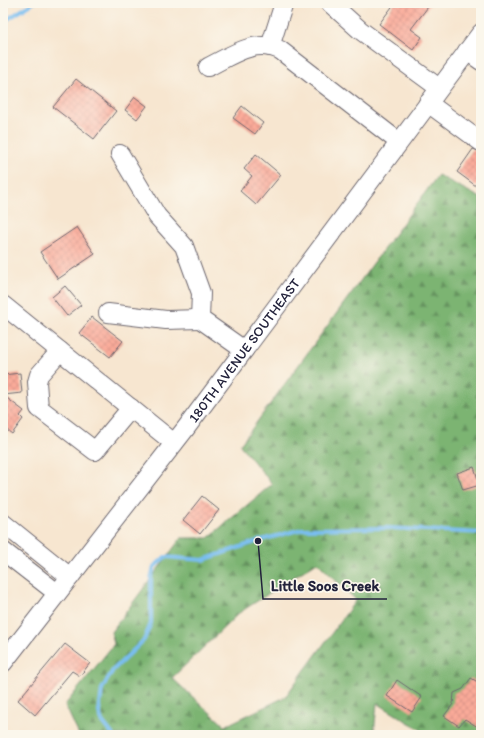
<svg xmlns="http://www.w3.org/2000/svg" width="484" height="738" font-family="Itim,sans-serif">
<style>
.forest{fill:url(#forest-firs);stroke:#4f6b56;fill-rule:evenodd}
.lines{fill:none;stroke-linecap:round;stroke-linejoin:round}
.stream{stroke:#79bef0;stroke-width:4}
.building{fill:url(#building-cross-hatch)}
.minor-casing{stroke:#6d676f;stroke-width:20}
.minor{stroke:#fff;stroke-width:18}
.labels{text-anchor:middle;stroke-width:3.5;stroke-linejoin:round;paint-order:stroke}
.street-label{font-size:14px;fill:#22223b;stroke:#fbf7ec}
.leader{fill:none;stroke:#22223b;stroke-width:1.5}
.callout-dot{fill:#22223b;stroke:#fbf7ec;stroke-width:1.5}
.callout-label{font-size:15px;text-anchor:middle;font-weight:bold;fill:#22223b;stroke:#fbf7ec;stroke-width:3.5;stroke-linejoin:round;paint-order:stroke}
</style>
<defs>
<pattern id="forest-firs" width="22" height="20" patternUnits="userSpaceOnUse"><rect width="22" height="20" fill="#7cb472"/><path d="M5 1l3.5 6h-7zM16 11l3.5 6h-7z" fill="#65925f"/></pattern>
<pattern id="building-cross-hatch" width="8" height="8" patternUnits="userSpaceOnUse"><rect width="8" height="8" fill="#faaa99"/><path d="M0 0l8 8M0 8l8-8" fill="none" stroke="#d69285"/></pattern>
</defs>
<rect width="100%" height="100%" fill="#fbf7ec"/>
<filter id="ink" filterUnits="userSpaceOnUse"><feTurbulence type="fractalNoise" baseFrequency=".025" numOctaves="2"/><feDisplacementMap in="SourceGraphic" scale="8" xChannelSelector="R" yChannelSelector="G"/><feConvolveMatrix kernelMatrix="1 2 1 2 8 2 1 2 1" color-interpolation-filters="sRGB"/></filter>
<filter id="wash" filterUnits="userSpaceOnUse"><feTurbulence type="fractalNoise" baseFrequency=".012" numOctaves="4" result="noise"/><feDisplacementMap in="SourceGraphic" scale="16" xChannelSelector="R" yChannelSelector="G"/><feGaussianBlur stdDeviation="0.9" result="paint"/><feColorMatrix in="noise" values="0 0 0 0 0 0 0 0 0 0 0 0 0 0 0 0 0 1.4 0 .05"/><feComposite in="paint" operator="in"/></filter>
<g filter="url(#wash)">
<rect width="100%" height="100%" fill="#f7e6d0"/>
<path class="forest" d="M 438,175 L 481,198 L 481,735 L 429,735 L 377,703 L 374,735 L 79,735 L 65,705 L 114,644 L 111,632 L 181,538 L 208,538 L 272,484 L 240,445 ZM 317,562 L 356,600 L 285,697 L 225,726 L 172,678 L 239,613 Z"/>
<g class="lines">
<g class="stream">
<path d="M 3,22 L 33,3"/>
<path d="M 113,735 L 102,721 L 99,712 L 102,689 L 113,670 L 144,640 L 151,623 L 151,578 L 154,567 L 165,557 L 203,560 L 258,541 L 302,529 L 388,528 L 481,533"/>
</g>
</g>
<g id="blocks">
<g class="building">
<path d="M 395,3 L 431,3 L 411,29 L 422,37 L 413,50 L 379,24 Z"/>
<path d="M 76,79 L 116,111 L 94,139 L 53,107 Z"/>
<path d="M 135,97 L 147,106 L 137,119 L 125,110 Z"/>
<path d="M 242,106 L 263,123 L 255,134 L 233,118 Z"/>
<path d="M 473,149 L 481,152 L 481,179 L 476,186 L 457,172 Z"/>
<path d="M 256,154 L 281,175 L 256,205 L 240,191 L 252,176 L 244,169 Z"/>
<path d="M 77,227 L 95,254 L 58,279 L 40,252 Z"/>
<path d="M 65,286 L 81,305 L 67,316 L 52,297 Z"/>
<path d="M 92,317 L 123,341 L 110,357 L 79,333 Z"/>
<path d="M 20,373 L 22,393 L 3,395 L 24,411 L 20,416 L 23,419 L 12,434 L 3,427 L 3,375 Z"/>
<path d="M 474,467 L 480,485 L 463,490 L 457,473 Z"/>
<path d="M 202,496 L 219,510 L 200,534 L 183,520 Z"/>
<path d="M 65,644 L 90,663 L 80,676 L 72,671 L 35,715 L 18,700 Z"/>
<path d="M 471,678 L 481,684 L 481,729 L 465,719 L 459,726 L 444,716 L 453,704 L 454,693 L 463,689 Z"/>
<path d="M 397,680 L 422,697 L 412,712 L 387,696 Z"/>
</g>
</g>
</g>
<g filter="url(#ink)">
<use href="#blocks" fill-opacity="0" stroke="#6d676f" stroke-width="1"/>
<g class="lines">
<defs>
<g id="minor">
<path d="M 330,3 L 360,30 L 439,88"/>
<path d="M 270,47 L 284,3"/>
<path d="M 467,51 L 481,61"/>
<path d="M 208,67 C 231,56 254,38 280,50 L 399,142"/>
<path d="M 428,103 L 481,142"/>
<path d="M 120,154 L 157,216 L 184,246 L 201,293 L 200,319 L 244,350"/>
<path d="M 3,305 L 174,443"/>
<path d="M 108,313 L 166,320 L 200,319"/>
<path d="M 60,351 L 39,375 L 37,382 L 39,408 L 95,451 L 131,408"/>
<path d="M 3,523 L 70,577"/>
<path d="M 3,551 L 57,593"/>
<path id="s1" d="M 3,663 L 186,428 L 481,33"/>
</g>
</defs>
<use href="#minor" class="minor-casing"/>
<use href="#minor" class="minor"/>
</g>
</g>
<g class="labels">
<g class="street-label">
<text dy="5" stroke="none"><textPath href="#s1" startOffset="395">180TH AVENUE SOUTHEAST</textPath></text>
</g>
</g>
<path class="leader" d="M258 541L263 599H387"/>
<circle class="callout-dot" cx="258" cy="541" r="4"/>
<g class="callout-label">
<text x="325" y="591">Little Soos Creek</text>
</g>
<rect width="484" height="738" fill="none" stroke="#fbf7ec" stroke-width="16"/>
</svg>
